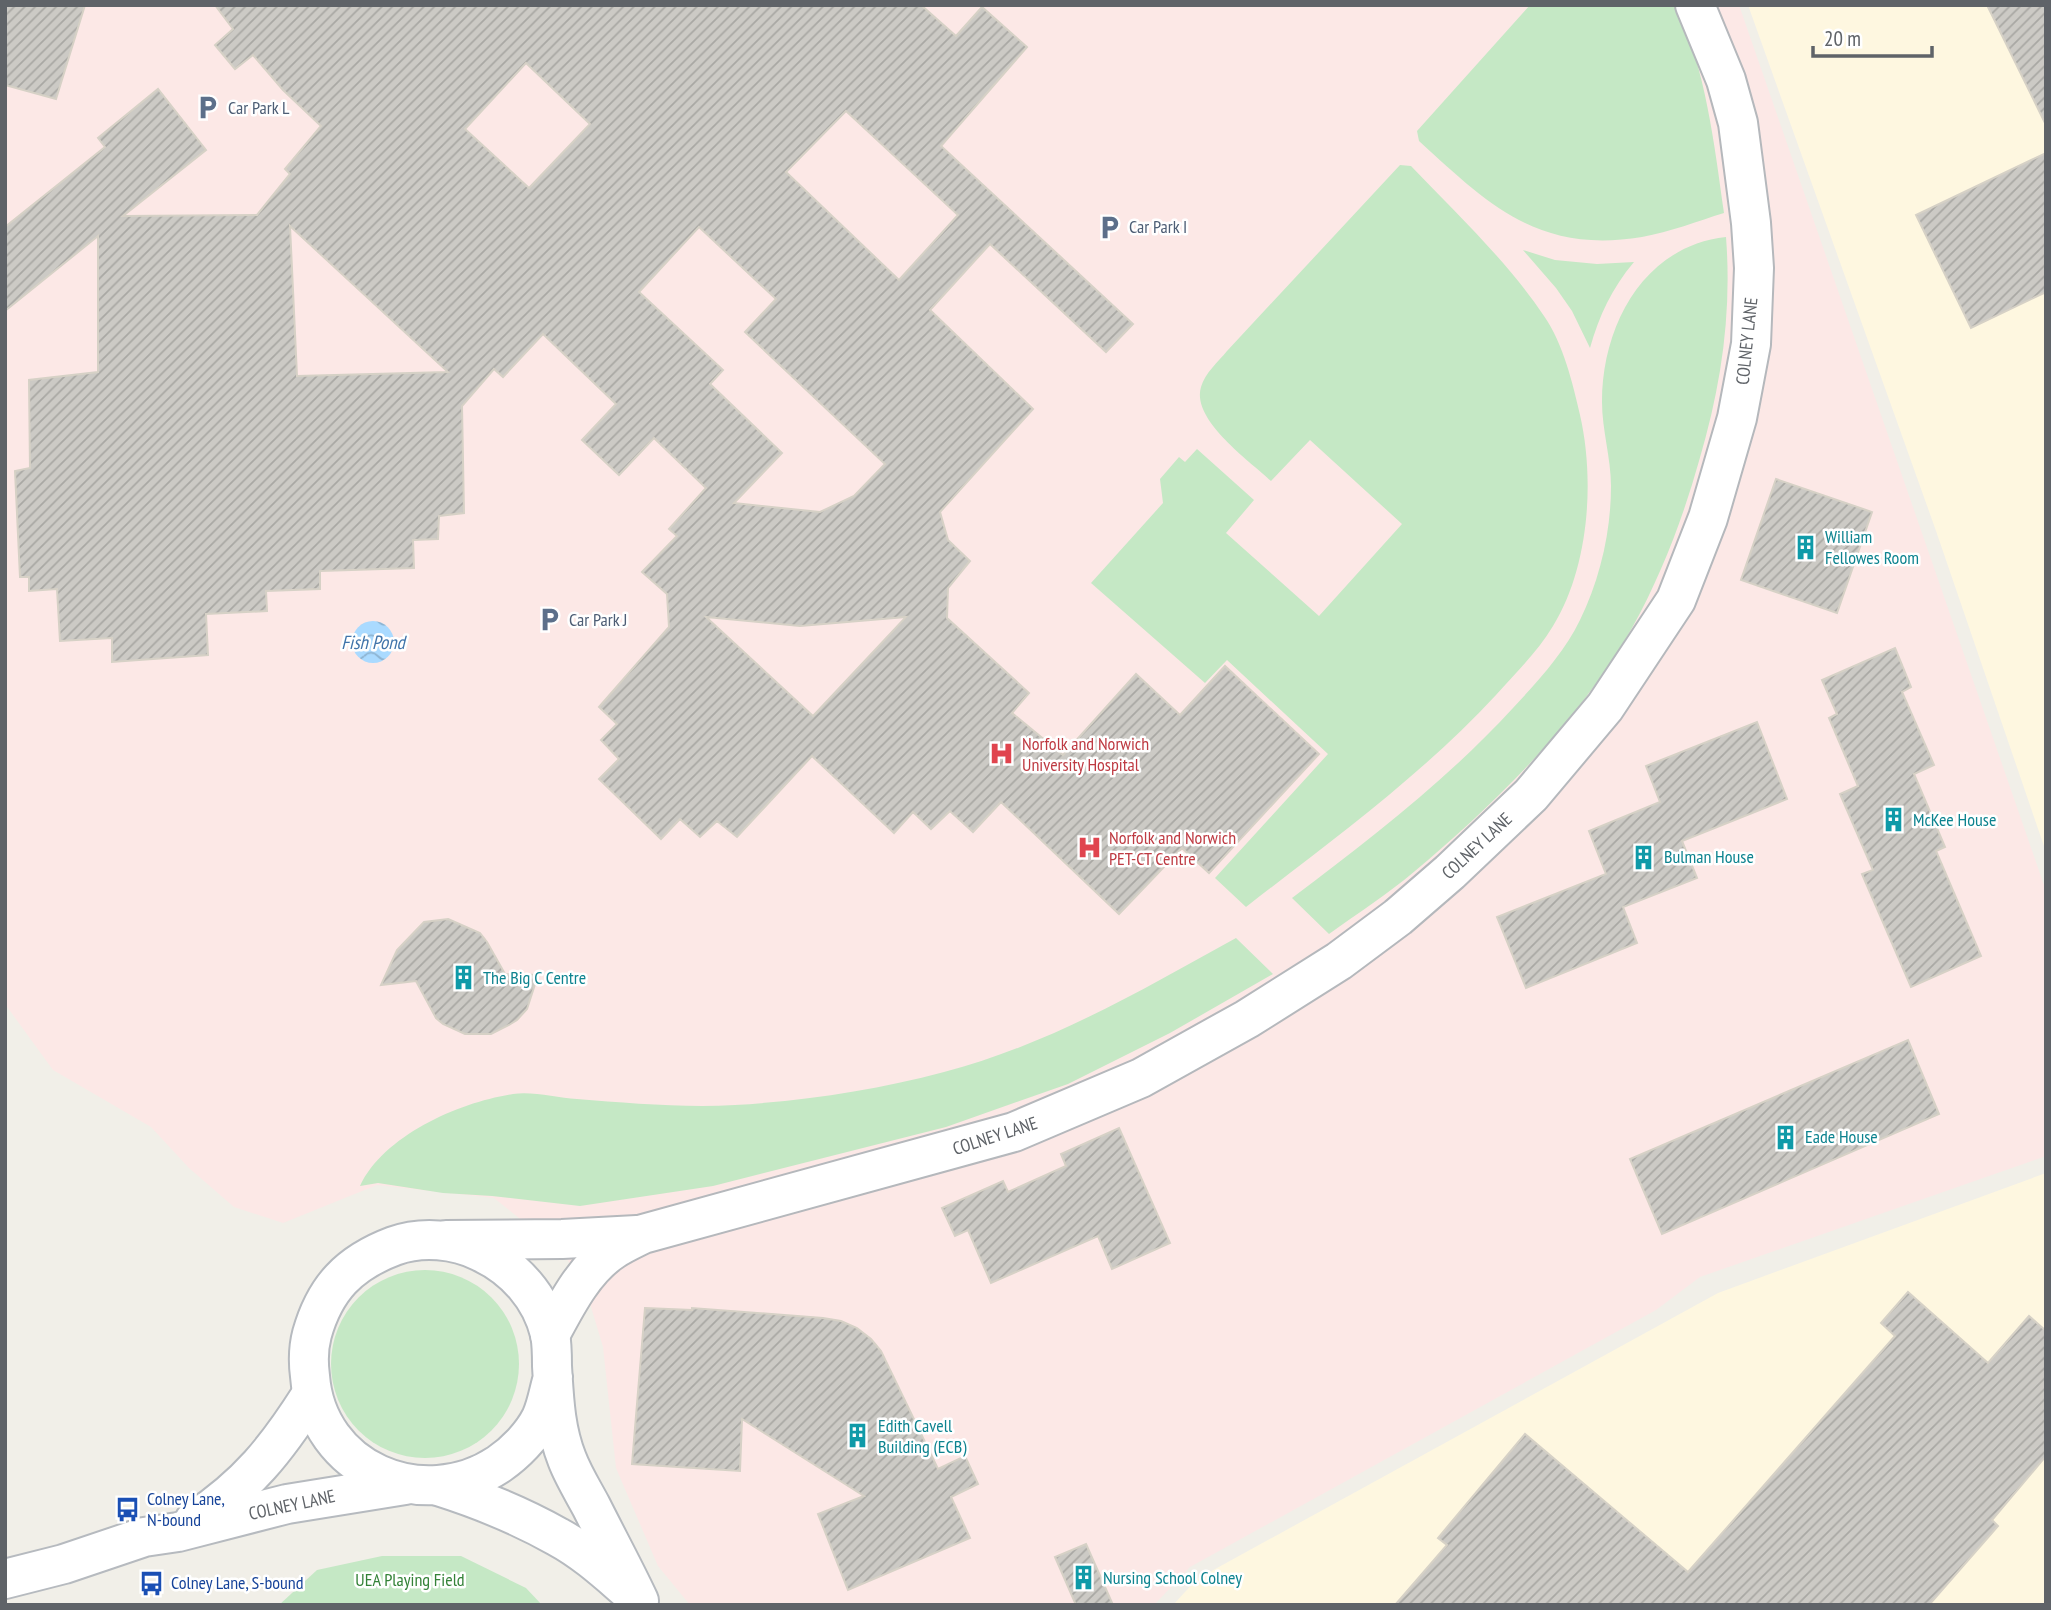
<svg xmlns="http://www.w3.org/2000/svg" width="2051" height="1610" font-family="'PT Sans Narrow',sans-serif">
<style>
.commercial{fill:#fef7e0}
.medical{fill:#fce8e6}
.green{fill:#c5e8c5}
.water{fill:url(#water-waves)}
.building{fill:url(#building-hatch);stroke:#d6d1c6;stroke-width:2;fill-rule:evenodd}
.lines{fill:none;stroke-linecap:round;stroke-linejoin:round}
.street-casing{stroke:#b5b8bc;stroke-width:42}
.secondary-casing{stroke:#b6babf;stroke-width:42}
.street{stroke:#fff;stroke-width:38}
.secondary{stroke:#fff;stroke-width:38}
.labels{text-anchor:middle;stroke-width:5;stroke-linejoin:round;paint-order:stroke}
.service-label{font-size:18px;fill:#4e5e75;stroke:#fff;text-anchor:start}
.street-label{font-size:18px;fill:#5f6368;stroke:#fff}
.culture-label{font-size:18px;fill:#0d838f;stroke:#fff;text-anchor:start}
.health-label{font-size:18px;fill:#be3a42;stroke:#fff;text-anchor:start}
.transit-label{font-size:18px;fill:#164399;stroke:#fff;text-anchor:start}
.park-label{font-size:18px;fill:#348238;stroke:#fff}
.water-label{font-size:19px;font-style:italic;fill:#4174aa;stroke:#fff}
</style>
<defs>
<pattern id="water-waves" width="16" height="10" patternUnits="userSpaceOnUse" patternTransform="scale(1.75)"><rect width="16" height="10" fill="#aadaff"/><path d="M0 5q4-4 8 0t8 0" fill="none" stroke="#8eb4d2"/></pattern>
<pattern id="building-hatch" width="6" height="6" patternUnits="userSpaceOnUse" patternTransform="scale(1.75)"><rect width="6" height="6" fill="#cccac5"/><path d="M-1 1l2-2M0 6l6-6M5 7l2-2" fill="none" stroke="#a9a8a4"/></pattern>
</defs>
<rect width="100%" height="100%" fill="#f1efe8"/>
<g class="commercial">
<path d="M 1748,5 L 2046,5 L 2046,852 L 1935,528 Z"/>
<path d="M 2046,1173 L 2046,1605 L 1173,1605 L 1197,1579 L 1718,1293 Z"/>
</g>
<path class="medical" d="M 5,5 L 1739,5 L 2046,891 L 2046,1156 L 1700,1277 L 1656,1310 L 1190,1567 L 1154,1605 L 690,1605 L 658,1566 L 616,1468 L 603,1347 L 586,1290 L 564,1254 L 494,1198 L 377,1185 L 283,1223 L 234,1207 L 189,1168 L 151,1127 L 53,1070 L 5,1004 Z"/>
<g class="green">
<path d="M 1530,5 L 1676,5 C 1706,71 1714,142 1724,213 C 1698,221 1670,232 1642,237 C 1538,254 1489,205 1419,141 L 1417,131 Z"/>
<path d="M 1400,165 L 1411,166 C 1457,214 1507,261 1544,316 C 1563,343 1573,384 1580,415 C 1595,480 1589,568 1553,626 C 1538,651 1516,673 1496,695 C 1421,776 1332,840 1246,907 L 1215,878 L 1328,754 L 1227,660 L 1205,683 L 1091,583 L 1163,503 L 1160,479 L 1179,457 L 1185,462 L 1197,449 L 1254,500 L 1226,533 L 1319,616 L 1402,524 L 1310,440 L 1271,481 C 1250,461 1191,420 1201,387 C 1205,373 1218,362 1227,351 Z"/>
<path d="M 1726,237 C 1732,314 1721,387 1699,461 C 1683,518 1661,576 1632,628 C 1578,722 1497,802 1415,871 C 1388,894 1358,913 1329,934 L 1292,898 C 1370,839 1447,780 1513,708 C 1538,681 1564,653 1580,620 C 1600,579 1611,532 1611,486 C 1611,458 1602,430 1602,402 C 1602,325 1644,246 1726,237 Z"/>
<path d="M 1523,250 L 1555,260 L 1597,264 L 1634,262 C 1612,288 1599,316 1590,348 L 1572,311 L 1556,288 Z"/>
<path d="M 1236,938 L 1273,974 L 1170,1033 L 1068,1084 L 946,1127 L 713,1186 L 580,1206 L 492,1196 L 443,1193 L 378,1183 L 360,1186 C 384,1135 460,1102 513,1094 C 533,1091 557,1098 577,1099 C 628,1103 684,1108 735,1105 C 805,1101 876,1090 944,1072 C 1048,1045 1142,990 1236,938 Z"/>
<circle cx="425" cy="1364" r="94"/>
<path d="M 382,1556 L 461,1556 L 526,1588 L 542,1605 L 279,1605 L 317,1570 Z"/>
</g>
<circle class="water" cx="373" cy="642" r="21"/>
<g class="building">
<path d="M 5,5 L 85,5 L 56,99 L 5,85 Z"/>
<path d="M 215,5 L 921,5 L 956,36 L 982,7 L 1027,47 L 941,146 L 1133,324 L 1106,352 L 990,244 L 930,310 L 1033,409 L 940,512 L 948,540 L 970,561 L 948,588 L 947,618 L 1029,693 L 1012,713 L 1063,755 L 1136,674 L 1180,715 L 1225,666 L 1319,754 L 1209,873 L 1182,848 L 1119,914 L 1001,802 L 973,832 L 950,811 L 931,829 L 913,812 L 894,833 L 812,756 L 737,837 L 717,821 L 700,837 L 680,819 L 661,839 L 599,779 L 619,759 L 601,740 L 617,724 L 599,707 L 669,627 L 667,594 L 642,572 L 677,536 L 669,529 L 706,488 L 654,438 L 619,475 L 582,440 L 616,404 L 543,334 L 503,377 L 494,369 L 462,406 L 464,513 L 439,516 L 438,539 L 413,540 L 414,568 L 320,571 L 320,589 L 266,591 L 267,611 L 206,614 L 208,655 L 112,662 L 112,638 L 60,641 L 57,589 L 29,591 L 29,577 L 20,577 L 15,471 L 30,468 L 29,380 L 98,372 L 98,236 L 5,311 L 5,227 L 105,147 L 98,138 L 158,89 L 206,150 L 123,216 L 257,215 L 290,174 L 285,169 L 321,126 L 283,90 L 253,55 L 235,69 L 215,45 L 233,29 ZM 526,63 L 590,124 L 529,188 L 465,129 ZM 846,111 L 958,215 L 899,280 L 786,172 ZM 290,226 L 448,372 L 297,376 ZM 699,227 L 776,299 L 745,332 L 885,464 L 854,496 L 820,512 L 734,503 L 782,453 L 710,384 L 723,370 L 639,292 ZM 706,617 L 800,626 L 906,617 L 813,716 Z"/>
<path d="M 1987,5 L 2046,5 L 2046,125 Z"/>
<path d="M 2046,153 L 2046,292 L 1971,328 L 1916,215 Z"/>
<path d="M 1776,479 L 1872,512 L 1837,613 L 1741,580 Z"/>
<path d="M 1895,648 L 1911,687 L 1902,692 L 1934,765 L 1914,774 L 1945,847 L 1936,851 L 1981,956 L 1911,987 L 1862,874 L 1873,870 L 1840,794 L 1858,786 L 1829,718 L 1837,714 L 1822,680 Z"/>
<path d="M 1757,722 L 1787,799 L 1682,841 L 1697,878 L 1623,907 L 1637,943 L 1526,988 L 1497,917 L 1606,874 L 1589,831 L 1660,802 L 1646,766 Z"/>
<path d="M 448,919 L 480,933 L 487,942 L 505,974 L 538,975 L 527,1009 L 517,1020 L 509,1025 L 491,1034 L 465,1034 L 443,1024 L 436,1018 L 416,981 L 381,985 L 397,950 L 424,922 Z"/>
<path d="M 1908,1040 L 1939,1114 L 1662,1234 L 1630,1159 Z"/>
<path d="M 1119,1128 L 1170,1243 L 1112,1269 L 1098,1236 L 991,1283 L 968,1230 L 955,1236 L 942,1208 L 1003,1181 L 1008,1192 L 1066,1166 L 1061,1154 Z"/>
<path d="M 1908,1292 L 1988,1363 L 2029,1316 L 2046,1331 L 2046,1456 L 1992,1520 L 1998,1526 L 1929,1605 L 1395,1605 L 1447,1545 L 1438,1538 L 1525,1434 L 1688,1572 L 1895,1336 L 1881,1323 Z"/>
<path d="M 645,1308 L 692,1310 L 692,1308 L 823,1318 L 841,1321 L 857,1328 L 871,1339 L 881,1351 L 938,1469 L 965,1456 L 978,1484 L 951,1497 L 970,1538 L 848,1590 L 818,1514 L 864,1496 L 742,1419 L 740,1471 L 632,1464 Z"/>
<path d="M 1086,1544 L 1113,1605 L 1076,1605 L 1055,1557 Z"/>
</g>
<g class="lines">
<defs>
<g id="street">
<path d="M 446,1240 L 562,1239 L 637,1235"/>
<path d="M 550,1335 C 566,1305 584,1269 613,1250 C 622,1244 633,1239 643,1234 L 1014,1132 L 1141,1078 L 1247,1019 L 1339,961 L 1398,917 L 1450,872 L 1531,795 L 1605,707 L 1676,600 L 1708,518 L 1737,418 L 1751,344 L 1754,268 L 1751,223 L 1738,123 L 1726,80 L 1695,5"/>
</g>
<g id="secondary">
<path d="M 553,1377 C 549,1390 547,1405 541,1418 C 532,1436 515,1453 499,1464 C 422,1515 317,1470 310,1376 C 308,1361 308,1349 312,1334 C 325,1288 349,1263 394,1246 C 422,1236 455,1239 481,1252 C 515,1268 541,1297 550,1334 C 552,1344 552,1356 552,1366 C 554,1398 555,1429 567,1459 C 573,1475 583,1491 591,1506 C 607,1538 624,1569 639,1601"/>
<path d="M 438,1486 C 479,1499 521,1516 558,1537 C 584,1551 606,1571 628,1590"/>
<path d="M 194,1521 C 248,1485 276,1450 311,1395"/>
<path d="M 5,1579 L 64,1564 L 144,1537 L 178,1532 L 287,1504 L 405,1485"/>
</g>
</defs>
<use href="#street" class="street-casing"/>
<use href="#secondary" class="secondary-casing"/>
<use href="#street" class="street"/>
<use href="#secondary" class="secondary"/>
</g>
<defs>
<symbol id="parking-bare" viewBox="-9 -9 18 18"><path d="M-3.5-5.5H1a3.5 3.5 0 0 1 0 7H-1V5.5H-3.5ZM-1-3.4V-.6H.8a1.4 1.4 0 0 0 0-2.8Z" fill="#5c6f8a" stroke="#fff" stroke-width="2.5" paint-order="stroke"/></symbol>
<symbol id="building-bare" viewBox="-9 -9 18 18"><path d="M-4-6H4V6H1V3H-1V6H-4ZM-2.5-4.3h1.7v1.8h-1.7ZM.8-4.3h1.7v1.8H.8ZM-2.5-1h1.7V.8h-1.7ZM.8-1h1.7V.8H.8Z" fill="#0f9aa8" stroke="#fff" stroke-width="2.5" paint-order="stroke"/></symbol>
<symbol id="hospital-bare" viewBox="-9 -9 18 18"><path d="M-5-5h3v3.5h4V-5h3V5h-3V1.5h-4V5h-3Z" fill="#e0444e" stroke="#fff" stroke-width="2.5" paint-order="stroke"/></symbol>
<symbol id="bus-bare" viewBox="-9 -9 18 18"><path d="M-5-6H5V4H4V6H2V4H-2V6H-4V4H-5ZM-3.5-4V0h7V-4ZM-3.5 1.2v1.5H-2V1.2ZM2 1.2v1.5H3.5V1.2Z" fill="#1a4fb4" stroke="#fff" stroke-width="2.5" paint-order="stroke"/></symbol>
</defs>
<g fill-rule="evenodd">
<use href="#parking-bare" x="190" y="90" width="35" height="35"/>
<use href="#parking-bare" x="1092" y="210" width="35" height="35"/>
<use href="#building-bare" x="1788" y="530" width="35" height="35"/>
<use href="#parking-bare" x="532" y="602" width="35" height="35"/>
<use href="#hospital-bare" x="984" y="736" width="35" height="35"/>
<use href="#building-bare" x="1876" y="802" width="35" height="35"/>
<use href="#hospital-bare" x="1072" y="830" width="35" height="35"/>
<use href="#building-bare" x="1626" y="840" width="35" height="35"/>
<use href="#building-bare" x="446" y="960" width="35" height="35"/>
<use href="#building-bare" x="1768" y="1120" width="35" height="35"/>
<use href="#building-bare" x="840" y="1418" width="35" height="35"/>
<use href="#bus-bare" x="110" y="1492" width="35" height="35"/>
<use href="#building-bare" x="1066" y="1560" width="35" height="35"/>
<use href="#bus-bare" x="134" y="1566" width="35" height="35"/>
</g>
<g class="labels">
<g class="service-label">
<text x="228" y="114">Car Park L</text>
<text x="1129" y="233">Car Park I</text>
<text x="569" y="626">Car Park J</text>
</g>
<g class="street-label">
<text transform="translate(1747 341) rotate(-84)" y="6">COLNEY LANE</text>
<text transform="translate(1477 846) rotate(-43)" y="6">COLNEY LANE</text>
<text transform="translate(995 1136) rotate(-18)" y="6">COLNEY LANE</text>
<text transform="translate(292 1505) rotate(-12)" y="6">COLNEY LANE</text>
</g>
<g class="culture-label">
<text x="1825" y="543">William<tspan x="1825" dy="21">Fellowes Room</tspan></text>
<text x="1913" y="826">McKee House</text>
<text x="1664" y="863">Bulman House</text>
<text x="483" y="984">The Big C Centre</text>
<text x="1805" y="1143">Eade House</text>
<text x="878" y="1432">Edith Cavell<tspan x="878" dy="21">Building (ECB)</tspan></text>
<text x="1103" y="1584">Nursing School Colney</text>
</g>
<g class="health-label">
<text x="1022" y="750">Norfolk and Norwich<tspan x="1022" dy="21">University Hospital</tspan></text>
<text x="1109" y="844">Norfolk and Norwich<tspan x="1109" dy="21">PET-CT Centre</tspan></text>
</g>
<g class="transit-label">
<text x="147" y="1505">Colney Lane,<tspan x="147" dy="21">N-bound</tspan></text>
<text x="171" y="1589">Colney Lane, S-bound</text>
</g>
<g class="park-label">
<text x="410" y="1586">UEA Playing Field</text>
</g>
<g class="water-label">
<text x="373" y="649">Fish Pond</text>
</g>
</g>
<rect width="2051" height="1610" fill="none" stroke="#5f6368" stroke-width="14"/>
<path d="M1813 46v10h119v-10" fill="none" stroke="#5f6368" stroke-width="3.5"/>
<text x="1824" y="46" font-size="21" fill="#5f6368" stroke="#ffffff" stroke-width="5" paint-order="stroke">20 m</text>
</svg>
